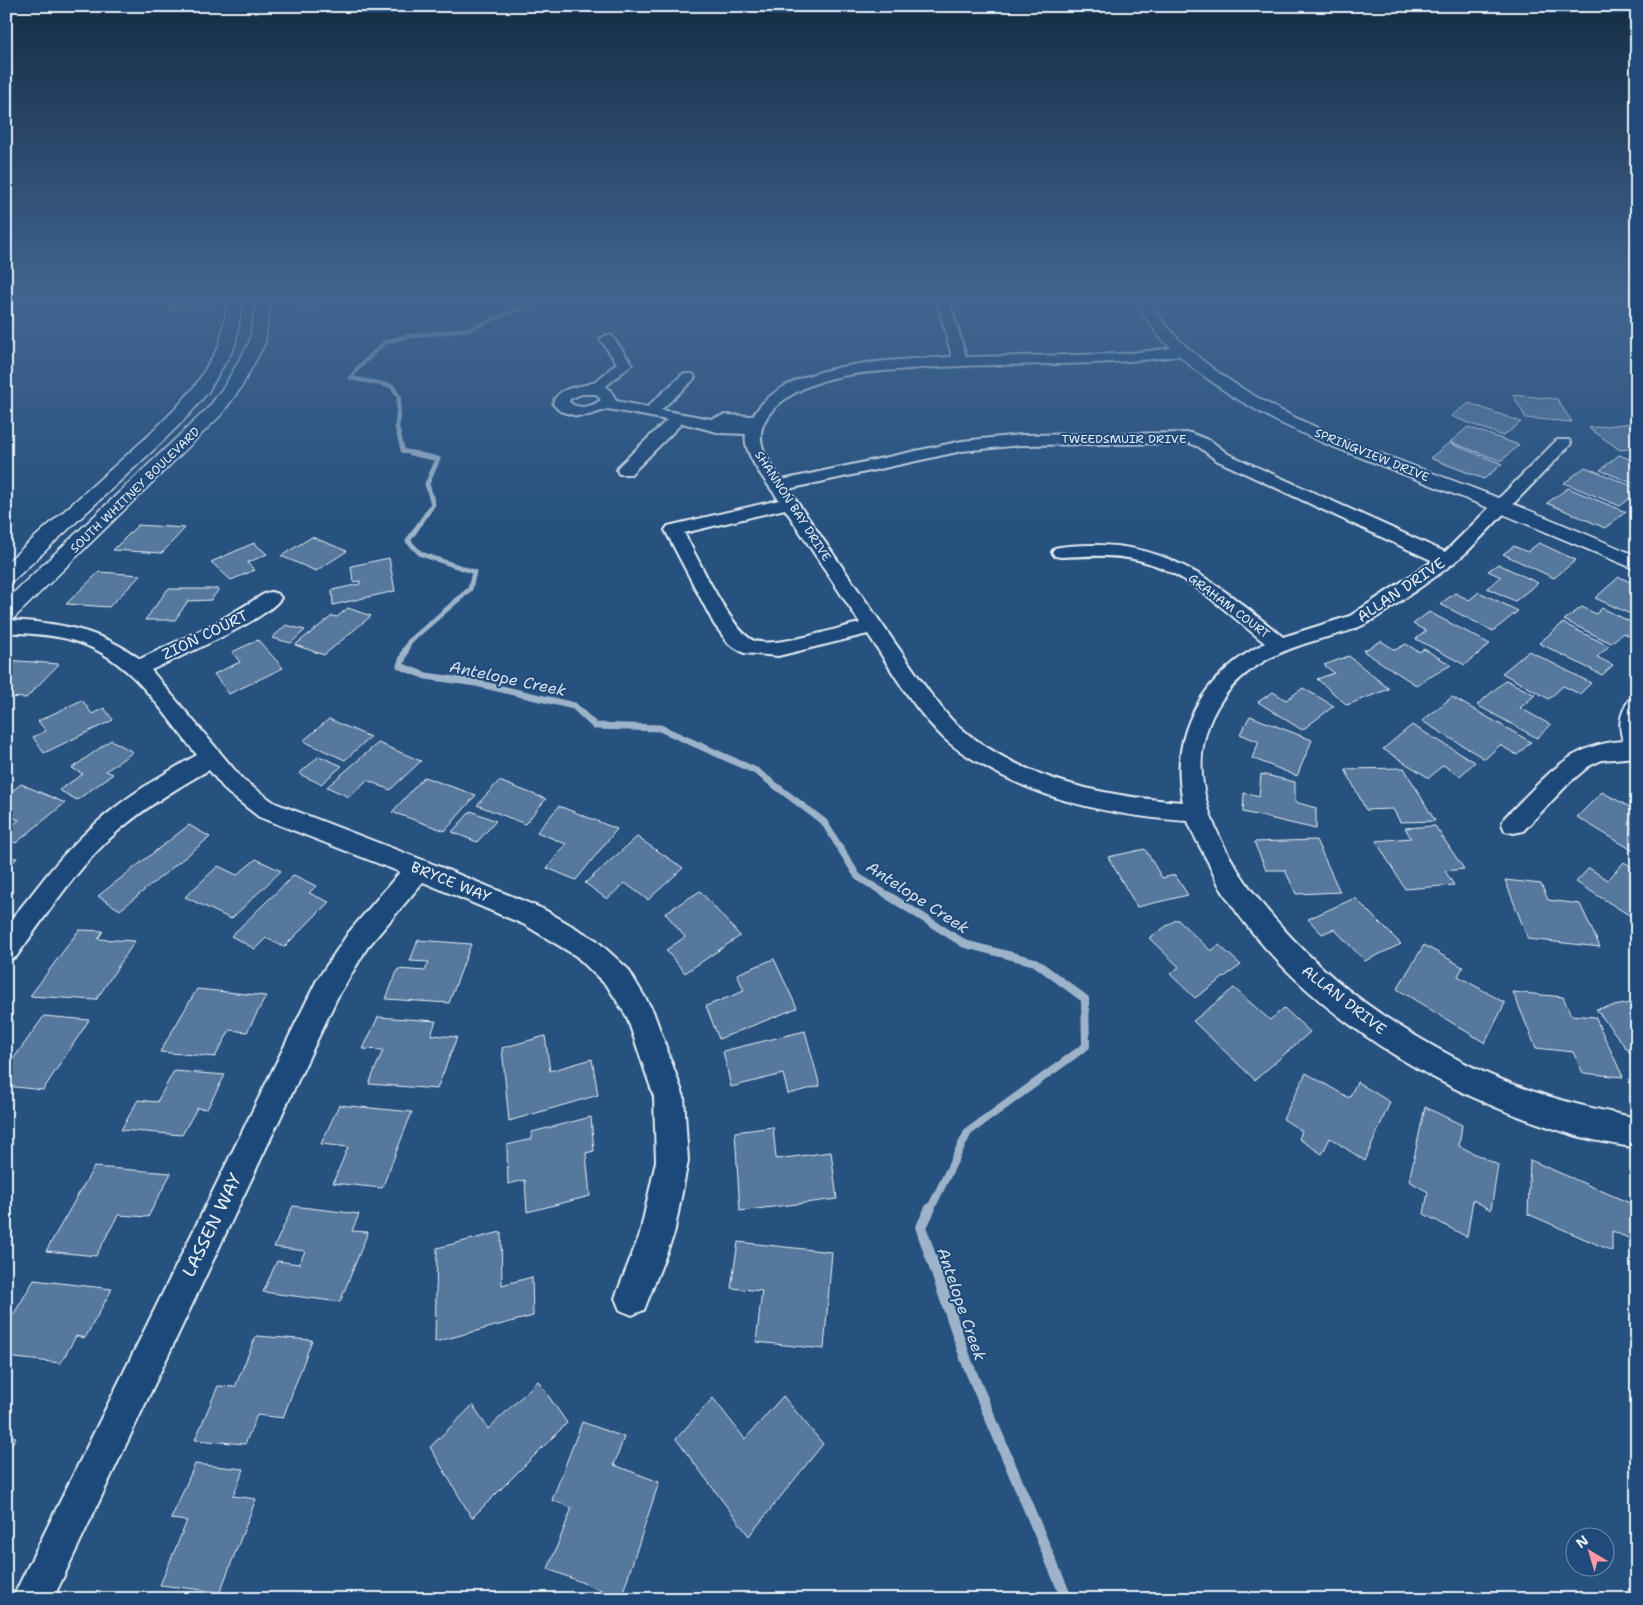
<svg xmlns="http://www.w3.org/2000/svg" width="1643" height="1605" font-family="'Shantell Sans',sans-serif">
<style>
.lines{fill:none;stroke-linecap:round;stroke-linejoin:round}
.stream-far4{stroke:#9db3c9;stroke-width:4.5}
.stream-far3{stroke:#9db3c9;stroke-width:5}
.stream-far2{stroke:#9db3c9;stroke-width:7}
.stream-far1{stroke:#9db3c9;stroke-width:8}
.stream{stroke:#9db3c9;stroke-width:11}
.building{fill:#57789d;stroke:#e8f1f8}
.street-casing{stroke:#e8f1f8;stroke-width:4}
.secondary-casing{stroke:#e8f1f8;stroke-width:3}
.street{fill:#1f4a7a;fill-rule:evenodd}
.secondary{fill:#1f4a7a;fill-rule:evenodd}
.labels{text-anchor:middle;stroke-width:4;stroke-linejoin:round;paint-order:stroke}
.far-street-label{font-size:12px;fill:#e8f1f8;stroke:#1f4a7a}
.street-label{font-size:15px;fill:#e8f1f8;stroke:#1f4a7a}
.water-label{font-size:16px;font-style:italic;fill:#d5e2ec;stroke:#1f4a7a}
.near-street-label{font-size:18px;fill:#e8f1f8;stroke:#1f4a7a}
</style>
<rect width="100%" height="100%" fill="#27517f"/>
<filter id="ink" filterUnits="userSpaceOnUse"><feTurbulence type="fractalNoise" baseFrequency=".02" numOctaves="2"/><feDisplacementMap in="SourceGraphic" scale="10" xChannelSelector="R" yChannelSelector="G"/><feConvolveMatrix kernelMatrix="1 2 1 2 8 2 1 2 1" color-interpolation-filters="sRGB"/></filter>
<g filter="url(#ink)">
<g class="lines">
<path class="stream-far4" d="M 417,454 L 403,451 L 397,428 L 399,397 L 392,386 L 351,378 L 357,369 L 385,342 L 405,337 L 470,329 L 516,310 L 551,299 L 562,299"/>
<path class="stream-far3" d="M 406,650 L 409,642 L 470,589 L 474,572 L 421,554 L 408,541 L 433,504 L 427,484 L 438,459 L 411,453"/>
<path class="stream-far2" d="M 406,649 L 400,666 L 426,676 L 476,683 L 574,706 L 595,726 L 660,728 L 756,771 L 824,822 L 858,877 L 891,897"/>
<path class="stream-far1" d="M 889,896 L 965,944 L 1035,962 L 1085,999 L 1086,1046 L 968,1132 L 930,1210"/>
<path class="stream" d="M 930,1209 L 921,1228 L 968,1365 L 1067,1599"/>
</g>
<g class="building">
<path d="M 176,299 L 211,299 L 207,308 L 169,311 Z"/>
<path d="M 317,299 L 336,299 L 324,304 L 304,310 L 298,304 Z"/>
<path d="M 1513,395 L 1557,399 L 1572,422 L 1526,418 Z"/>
<path d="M 1469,403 L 1521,422 L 1503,436 L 1451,416 Z"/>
<path d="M 1632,423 L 1637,426 L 1637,448 L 1620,450 L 1589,428 Z"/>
<path d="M 1468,427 L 1519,445 L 1501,461 L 1450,442 Z"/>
<path d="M 1449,443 L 1502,464 L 1484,479 L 1430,458 Z"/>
<path d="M 1619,455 L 1637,462 L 1637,485 L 1600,470 Z"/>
<path d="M 1585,467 L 1637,488 L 1637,493 L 1620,506 L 1564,483 Z"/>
<path d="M 1568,488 L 1626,512 L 1605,528 L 1547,503 Z"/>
<path d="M 138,525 L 185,528 L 162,553 L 113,550 Z"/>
<path d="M 312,537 L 347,551 L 316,571 L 281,556 Z"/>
<path d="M 254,543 L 267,554 L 247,563 L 255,570 L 231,580 L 211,562 Z"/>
<path d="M 1539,543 L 1576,560 L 1554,578 L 1503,554 L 1514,546 L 1527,552 Z"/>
<path d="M 389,558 L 395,591 L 333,605 L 332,590 L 360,584 L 360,581 L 353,582 L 351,566 Z"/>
<path d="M 1498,564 L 1538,583 L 1515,601 L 1487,588 L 1501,577 L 1488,571 Z"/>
<path d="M 99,572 L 141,575 L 109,607 L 66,604 Z"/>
<path d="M 1619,577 L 1637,585 L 1637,617 L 1595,598 Z"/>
<path d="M 168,589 L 219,589 L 211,600 L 188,601 L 175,620 L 145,620 Z"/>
<path d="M 1479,592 L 1518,611 L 1493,631 L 1440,604 L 1455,593 L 1469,600 Z"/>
<path d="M 1582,607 L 1596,614 L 1602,608 L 1637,625 L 1637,640 L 1623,633 L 1611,643 L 1564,620 Z"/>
<path d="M 348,608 L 371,616 L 324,655 L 295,645 L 332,616 L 337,617 Z"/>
<path d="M 1429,612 L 1490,644 L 1465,665 L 1416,639 L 1426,631 L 1413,624 Z"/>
<path d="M 1563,623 L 1609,646 L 1597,657 L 1613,665 L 1602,675 L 1539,643 Z"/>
<path d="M 286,625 L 305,630 L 291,643 L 272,638 Z"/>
<path d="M 258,640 L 283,668 L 229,694 L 214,674 L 240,662 L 232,652 Z"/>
<path d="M 1381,641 L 1395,650 L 1406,644 L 1419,652 L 1424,649 L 1451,665 L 1416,685 L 1363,651 Z"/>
<path d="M 1529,651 L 1591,683 L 1580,694 L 1563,686 L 1549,699 L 1502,673 Z"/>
<path d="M 1349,656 L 1389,689 L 1347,705 L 1317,679 L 1334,673 L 1324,665 Z"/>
<path d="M 6,660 L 59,664 L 26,698 L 6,697 Z"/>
<path d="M 1506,680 L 1535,695 L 1520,708 L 1551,725 L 1537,738 L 1477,705 Z"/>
<path d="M 1303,688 L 1334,706 L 1302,730 L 1258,702 L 1273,692 L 1286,700 Z"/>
<path d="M 1452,697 L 1531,742 L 1517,755 L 1500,745 L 1485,759 L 1422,721 Z"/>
<path d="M 82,700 L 92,714 L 104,708 L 113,720 L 44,753 L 33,737 L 46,731 L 38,721 Z"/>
<path d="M 1250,716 L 1312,740 L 1297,776 L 1252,758 L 1259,742 L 1240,734 Z"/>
<path d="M 329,719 L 370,737 L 345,760 L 303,741 Z"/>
<path d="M 1412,725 L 1475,762 L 1460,776 L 1443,765 L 1429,778 L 1383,749 Z"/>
<path d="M 111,740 L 133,752 L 106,771 L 113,774 L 77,800 L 59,790 L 83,774 L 72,768 Z"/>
<path d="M 378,743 L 421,761 L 390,790 L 367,780 L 349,797 L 327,787 Z"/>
<path d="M 319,756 L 342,766 L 321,784 L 299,774 Z"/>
<path d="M 1404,768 L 1435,821 L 1400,822 L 1393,809 L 1366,810 L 1345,769 Z"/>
<path d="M 1261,774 L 1295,782 L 1295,802 L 1316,808 L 1316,829 L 1243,812 L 1244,793 L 1259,797 Z"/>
<path d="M 424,777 L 476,795 L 445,831 L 392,812 Z"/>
<path d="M 499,781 L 546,799 L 525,824 L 477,805 Z"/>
<path d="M 21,784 L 65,803 L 16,843 L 6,838 L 6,830 L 19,820 L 6,815 L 6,796 Z"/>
<path d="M 1602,792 L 1637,811 L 1637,853 L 1577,817 Z"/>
<path d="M 559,806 L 617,829 L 576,880 L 547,868 L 566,844 L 537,832 Z"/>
<path d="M 471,811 L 496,821 L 477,842 L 452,832 Z"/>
<path d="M 189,825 L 210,837 L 120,910 L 98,896 Z"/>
<path d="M 1435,826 L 1464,869 L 1445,871 L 1454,885 L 1405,889 L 1376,841 L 1411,838 L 1405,828 Z"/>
<path d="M 637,837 L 683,868 L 648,900 L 625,883 L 607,899 L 585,883 Z"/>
<path d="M 1316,840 L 1340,892 L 1296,894 L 1285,870 L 1266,870 L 1254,842 Z"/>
<path d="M 1145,849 L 1162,878 L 1175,875 L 1188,895 L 1137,907 L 1108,857 Z"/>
<path d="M 6,857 L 17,858 L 6,871 Z"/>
<path d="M 256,859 L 281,871 L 231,919 L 185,897 L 218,866 L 237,875 Z"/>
<path d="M 1624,862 L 1637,870 L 1637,920 L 1576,882 L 1589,868 L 1608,880 Z"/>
<path d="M 294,875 L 316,886 L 309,893 L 329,902 L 284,947 L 266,938 L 255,949 L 231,936 Z"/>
<path d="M 1505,880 L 1541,884 L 1548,900 L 1580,904 L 1600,947 L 1528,939 Z"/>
<path d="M 700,891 L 740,936 L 685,973 L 666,950 L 685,937 L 665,913 Z"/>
<path d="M 1355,898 L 1401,944 L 1365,961 L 1334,929 L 1322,934 L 1308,919 Z"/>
<path d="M 1177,919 L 1211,951 L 1219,945 L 1241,965 L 1195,998 L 1170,974 L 1179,967 L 1149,938 Z"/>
<path d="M 79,930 L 103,931 L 98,939 L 135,941 L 96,1000 L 30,996 Z"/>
<path d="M 418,940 L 471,944 L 449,1003 L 386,999 L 398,969 L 425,971 L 429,962 L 410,961 Z"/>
<path d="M 1424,945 L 1463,967 L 1458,976 L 1505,1003 L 1485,1043 L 1397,989 Z"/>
<path d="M 774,959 L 797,1008 L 719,1039 L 706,1006 L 744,991 L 737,974 Z"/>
<path d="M 1234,988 L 1270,1020 L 1284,1008 L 1310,1032 L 1255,1080 L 1193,1021 Z"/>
<path d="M 197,989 L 266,996 L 247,1032 L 230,1030 L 215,1057 L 160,1052 Z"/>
<path d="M 1513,992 L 1563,997 L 1571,1015 L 1595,1017 L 1623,1077 L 1583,1073 L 1573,1052 L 1536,1048 Z"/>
<path d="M 1637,1002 L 1637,1062 L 1596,1009 Z"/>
<path d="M 44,1016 L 89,1020 L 43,1090 L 6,1086 L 6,1057 L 14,1058 Z"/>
<path d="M 378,1017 L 436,1021 L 431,1035 L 457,1037 L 437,1089 L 369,1084 L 383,1050 L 363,1049 Z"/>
<path d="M 805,1031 L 820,1086 L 788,1094 L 783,1074 L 731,1087 L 723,1051 Z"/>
<path d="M 545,1036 L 550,1071 L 592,1059 L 598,1095 L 509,1121 L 502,1048 Z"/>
<path d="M 174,1071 L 225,1075 L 207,1109 L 197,1108 L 182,1135 L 121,1130 L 138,1100 L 157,1102 Z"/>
<path d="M 1306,1073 L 1349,1098 L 1357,1082 L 1390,1102 L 1365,1161 L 1330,1138 L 1322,1154 L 1299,1139 L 1302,1131 L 1283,1119 Z"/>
<path d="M 339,1105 L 412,1112 L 382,1188 L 333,1183 L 348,1147 L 321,1144 Z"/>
<path d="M 1425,1107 L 1462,1125 L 1459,1146 L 1498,1165 L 1491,1210 L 1473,1200 L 1467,1237 L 1424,1214 L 1428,1192 L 1409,1181 Z"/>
<path d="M 591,1117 L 594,1151 L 586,1153 L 590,1196 L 527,1212 L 525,1180 L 508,1184 L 507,1145 L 532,1139 L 532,1132 Z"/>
<path d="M 773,1127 L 776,1159 L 831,1152 L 837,1199 L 740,1211 L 735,1132 Z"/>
<path d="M 1530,1160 L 1632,1204 L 1633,1240 L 1612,1231 L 1612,1251 L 1528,1214 Z"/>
<path d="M 94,1167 L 171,1173 L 148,1217 L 118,1215 L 96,1256 L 46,1251 Z"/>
<path d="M 293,1206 L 359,1214 L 352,1231 L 368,1232 L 340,1302 L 263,1292 L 277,1261 L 299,1264 L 305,1251 L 274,1247 Z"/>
<path d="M 501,1232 L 502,1285 L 532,1277 L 533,1316 L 435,1342 L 437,1248 Z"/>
<path d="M 738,1242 L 832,1252 L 824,1349 L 756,1342 L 762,1291 L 731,1288 Z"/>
<path d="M 34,1280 L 112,1289 L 85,1338 L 76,1336 L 61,1363 L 6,1357 L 6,1327 Z"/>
<path d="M 256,1336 L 312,1340 L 283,1418 L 257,1415 L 245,1444 L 195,1440 L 218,1386 L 235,1387 Z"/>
<path d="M 538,1381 L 567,1423 L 472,1518 L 430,1447 L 473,1405 L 488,1429 Z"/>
<path d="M 783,1396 L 823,1444 L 749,1536 L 676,1439 L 713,1398 L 745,1439 Z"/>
<path d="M 582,1422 L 624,1437 L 614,1465 L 659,1482 L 621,1598 L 548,1569 L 572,1508 L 552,1500 Z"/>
<path d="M 6,1436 L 16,1437 L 6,1454 Z"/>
<path d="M 195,1464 L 244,1469 L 233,1496 L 256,1499 L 220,1592 L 160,1585 L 187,1521 L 171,1519 Z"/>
</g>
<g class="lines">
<defs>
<g id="street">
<path d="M 937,299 L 949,299 L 966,357 L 1122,354 L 1182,347 L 1189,351 L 1182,355 C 1092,369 1000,361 909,369 C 884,371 858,372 833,378 C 808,384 773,400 763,425 C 755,445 771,465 782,480 L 962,441 L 1021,435 L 1191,433 L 1211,441 L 1228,454 L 1445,552 L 1557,440 L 1569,440 L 1571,443 L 1569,446 L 1467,552 C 1447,569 1424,585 1402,600 C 1389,609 1376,619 1361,626 C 1349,632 1334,635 1320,639 C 1281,650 1244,666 1221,701 C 1157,797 1266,920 1335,979 C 1371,1010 1413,1036 1455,1058 C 1513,1089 1572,1105 1637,1118 L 1637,1148 C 1616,1144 1594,1141 1574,1135 C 1441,1096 1302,1013 1225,895 C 1218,885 1213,873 1208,862 C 1201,848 1193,835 1188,821 C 1115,816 1045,802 981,764 C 965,755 948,744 936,730 C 909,702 889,666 868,634 L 778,656 L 744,653 L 729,644 L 714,624 L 665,530 L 668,526 L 779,500 C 768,484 742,454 746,434 L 721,433 L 682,423 L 631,474 L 619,474 L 617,470 L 619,466 L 667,420 L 608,409 L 589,415 L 577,416 L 560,411 L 553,404 L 554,400 C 562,387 575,388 589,384 C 598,382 609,369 617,363 L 600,339 L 607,335 L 612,336 L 632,364 L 605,387 L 611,391 L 616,401 L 647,407 L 683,374 L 693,374 L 695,377 L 693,380 L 661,410 L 711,419 L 725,415 L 753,416 C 787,359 894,361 952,357 ZM 582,394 L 596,394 L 601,400 C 591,407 579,410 569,402 L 570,399 ZM 1189,443 L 1199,447 L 1216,460 L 1433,561 L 1350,616 L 1283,637 C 1224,590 1176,545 1096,545 C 1083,545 1068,545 1055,548 L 1052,552 L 1055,556 L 1061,557 C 1086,556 1113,554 1138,560 C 1187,571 1227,613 1265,643 C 1204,673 1168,733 1183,802 C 1103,797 1018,779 956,724 C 945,714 938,702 929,692 L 788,489 L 962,451 L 1021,445 ZM 785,509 L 860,623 C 836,628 777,648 755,641 C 732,634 697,556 684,533 Z"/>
<path d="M 271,592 L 278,594 L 281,598 C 265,621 180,656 151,670 L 243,780 L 275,803 L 428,862 L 543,909 L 596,940 L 628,969 L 653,1011 L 684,1097 L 688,1161 L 674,1234 L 644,1310 L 632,1315 L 620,1310 L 615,1298 L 640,1234 L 656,1161 L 654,1097 L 627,1017 L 608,987 L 576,956 L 525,925 L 423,882 L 367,948 L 337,998 L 53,1599 L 12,1599 L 317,980 L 349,932 L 400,872 L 259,817 L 227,792 L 209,770 C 173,790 138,812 108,840 C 72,875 45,917 16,957 L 6,961 C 6,951 3,935 7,927 C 14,914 26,902 35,890 C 84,826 127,794 197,755 C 161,711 130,656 71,640 C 50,634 28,634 6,632 L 6,620 C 55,622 100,629 140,659 L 216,623 L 264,594 Z"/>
<path d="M 1637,698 L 1637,757 L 1602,760 L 1589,766 L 1569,783 L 1523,831 L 1514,833 L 1505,831 L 1502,824 L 1505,817 C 1543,781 1567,744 1623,741 C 1618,725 1620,714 1629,700 Z"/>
</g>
<g id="secondary">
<path d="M 229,299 L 243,299 L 235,346 L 208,392 L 188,416 L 161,443 L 14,580 L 6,582 L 6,563 L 149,435 L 176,408 L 195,386 L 219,346 Z"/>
<path d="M 257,299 L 271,299 L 265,343 L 242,386 L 221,415 L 14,618 L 6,620 L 6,600 L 209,407 L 225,385 L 249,343 Z"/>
<path d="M 1132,299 L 1146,299 C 1155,309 1162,322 1172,332 C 1246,411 1366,447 1465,485 C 1523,507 1580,531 1637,556 L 1637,570 L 1474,502 L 1321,442 L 1276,421 L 1233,397 L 1194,369 L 1160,338 Z"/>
</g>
</defs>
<use href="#street" class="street-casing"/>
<use href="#secondary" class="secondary-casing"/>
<use href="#street" class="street"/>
<use href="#secondary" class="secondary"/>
</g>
</g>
<linearGradient id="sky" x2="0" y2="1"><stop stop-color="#152d46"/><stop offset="0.57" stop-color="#416590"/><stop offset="1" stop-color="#416590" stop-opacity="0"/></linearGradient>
<rect width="1643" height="523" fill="url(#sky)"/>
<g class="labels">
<g class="far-street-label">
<text x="1124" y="443">TWEEDSMUIR DRIVE</text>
<text transform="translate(1372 455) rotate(22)" y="4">SPRINGVIEW DRIVE</text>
<text transform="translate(135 490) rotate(-44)" y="4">SOUTH WHITNEY BOULEVARD</text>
<text transform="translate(793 506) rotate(57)" y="4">SHANNON BAY DRIVE</text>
<text transform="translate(1229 606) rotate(37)" y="4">GRAHAM COURT</text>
</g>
<g class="street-label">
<text transform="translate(1401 590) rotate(-34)" y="5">ALLAN DRIVE</text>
<text transform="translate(205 635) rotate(-26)" y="5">ZION COURT</text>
<text transform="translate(451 882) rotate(22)" y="5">BRYCE WAY</text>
<text transform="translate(1344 1000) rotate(38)" y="5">ALLAN DRIVE</text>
</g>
<g class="water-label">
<text transform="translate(508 678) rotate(12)" y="6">Antelope Creek</text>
<text transform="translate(918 897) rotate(33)" y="6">Antelope Creek</text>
<text transform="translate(962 1304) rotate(71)" y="6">Antelope Creek</text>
</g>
<g class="near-street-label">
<text transform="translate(212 1225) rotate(-64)" y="6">LASSEN WAY</text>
</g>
</g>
<rect width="1643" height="1605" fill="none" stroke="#1f4a7a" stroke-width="25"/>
<rect x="12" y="12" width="1618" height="1580" fill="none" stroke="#e8f1f8" stroke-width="2" filter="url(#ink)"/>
<g transform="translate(1590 1552) rotate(322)"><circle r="24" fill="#1f4a7a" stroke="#6f8dac"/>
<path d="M0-4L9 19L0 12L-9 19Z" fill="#ff9aa2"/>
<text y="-8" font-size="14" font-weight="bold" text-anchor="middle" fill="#e8f1f8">N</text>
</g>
</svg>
